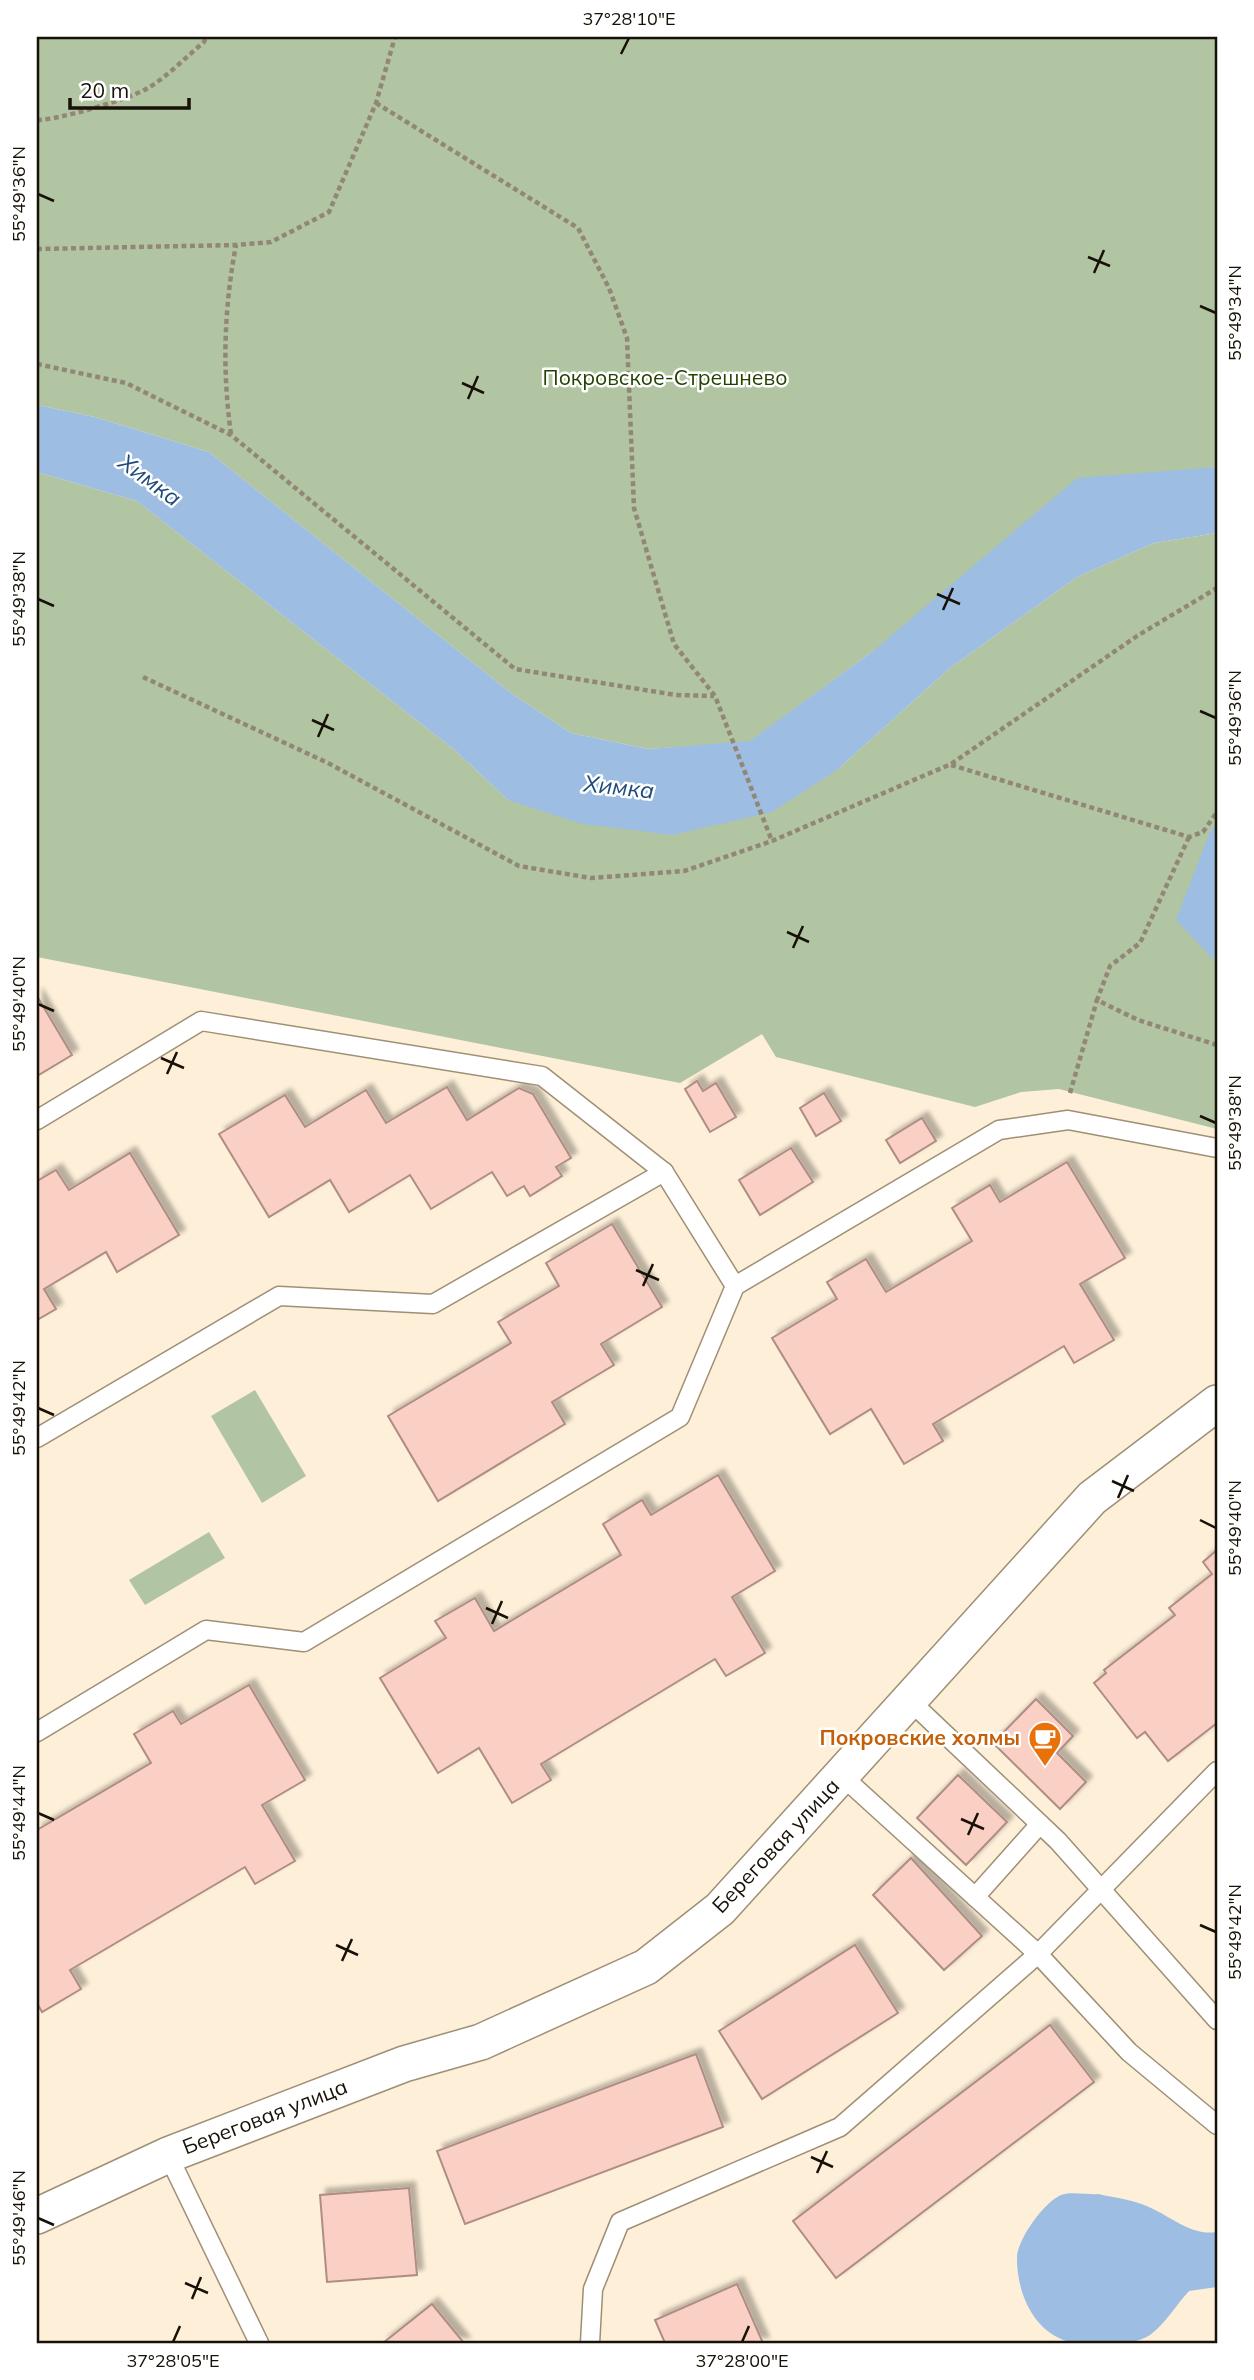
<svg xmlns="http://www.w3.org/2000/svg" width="1254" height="2380" font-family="Mulish,sans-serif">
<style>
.green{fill:#b1c5a2}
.water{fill:#9dbde2}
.building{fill:#facfc4;stroke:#ae8d84;stroke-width:2;filter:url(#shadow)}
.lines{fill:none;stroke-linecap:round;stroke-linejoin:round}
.service-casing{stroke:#9f8f75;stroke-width:21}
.minor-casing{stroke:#9f8f75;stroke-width:38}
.path{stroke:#928776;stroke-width:4.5;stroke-dasharray:5 3.5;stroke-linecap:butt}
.service{stroke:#fff;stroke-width:18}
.minor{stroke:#fff;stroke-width:35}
.ticks{fill:none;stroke:#171107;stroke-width:2.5}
.labels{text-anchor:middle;stroke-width:5;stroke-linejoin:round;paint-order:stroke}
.park-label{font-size:21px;fill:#244101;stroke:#fff}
.food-label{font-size:21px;font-weight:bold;fill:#c56008;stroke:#fff;text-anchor:end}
.street-label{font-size:21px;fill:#171107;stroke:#fff}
.water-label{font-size:23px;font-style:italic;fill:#1e4b7b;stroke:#fff}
.neatline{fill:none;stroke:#171107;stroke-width:2.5}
.ticks-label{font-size:18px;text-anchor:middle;fill:#171107}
</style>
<defs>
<filter id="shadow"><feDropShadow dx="6" dy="-6" stdDeviation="2" flood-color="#0004"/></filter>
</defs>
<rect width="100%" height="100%" fill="#fdefd8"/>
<g class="green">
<path d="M 37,37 L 1217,37 L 1217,467 L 1194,470 L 873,651 L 750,742 L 648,749 L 571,733 L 511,693 L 209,452 L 95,417 L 37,405 Z"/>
<path d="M 37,472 L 137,501 L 457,752 L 508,800 L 837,770 L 950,668 L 1077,577 L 1154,543 L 1217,533 L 1217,1129 L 1059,1089 L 1021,1092 L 975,1107 L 776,1057 L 762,1034 L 680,1083 L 37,957 Z"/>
<path d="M 255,1390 L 306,1476 L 262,1503 L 211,1416 Z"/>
<path d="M 209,1532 L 225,1558 L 145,1605 L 129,1580 Z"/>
</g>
<g class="water">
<path d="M 37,405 L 95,417 L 209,452 L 511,693 L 571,733 L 648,749 L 750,741 L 873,651 L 1077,478 L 1217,467 L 1217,533 L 1154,543 L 1077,577 L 950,668 L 837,770 L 772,812 L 673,835 L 582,824 L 508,800 L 457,752 L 137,501 L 37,472 Z"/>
<path d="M 1217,820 L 1217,959 L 1212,958 L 1176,920 L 1208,837 Z"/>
<path d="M 1098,2194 C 1116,2198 1135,2200 1151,2208 C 1173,2218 1192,2236 1217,2232 L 1217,2287 L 1189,2291 C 1176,2305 1166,2323 1150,2335 C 1136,2344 1119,2343 1103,2343 C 1090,2343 1074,2345 1061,2339 C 1031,2326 1017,2290 1017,2259 C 1016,2241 1044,2202 1061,2195 C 1070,2191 1088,2195 1098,2194 Z"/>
</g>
<g class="building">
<path d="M 37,996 L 72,1055 L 37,1076 Z"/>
<path d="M 697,1081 L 703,1091 L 716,1083 L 736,1117 L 710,1132 L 685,1089 Z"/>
<path d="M 447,1087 L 467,1120 L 519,1088 L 533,1094 L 571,1158 L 556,1167 L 562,1176 L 530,1196 L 524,1186 L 507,1196 L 492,1172 L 431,1209 L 410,1175 L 349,1212 L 330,1180 L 269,1217 L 219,1134 L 285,1095 L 305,1127 L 366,1090 L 386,1123 Z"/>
<path d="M 824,1093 L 841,1121 L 816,1136 L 800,1108 Z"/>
<path d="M 922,1118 L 936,1141 L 900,1163 L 886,1140 Z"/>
<path d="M 791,1148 L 813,1182 L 760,1215 L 739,1180 Z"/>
<path d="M 130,1153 L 179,1235 L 117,1272 L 106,1252 L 44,1289 L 56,1309 L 37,1320 L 37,1181 L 56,1170 L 69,1190 Z"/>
<path d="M 1067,1162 L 1125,1258 L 1080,1284 L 1114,1340 L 1074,1363 L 1064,1346 L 933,1424 L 943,1441 L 904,1464 L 871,1409 L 830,1434 L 772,1338 L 837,1299 L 827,1282 L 866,1259 L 886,1292 L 972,1241 L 952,1208 L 990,1185 L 1000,1202 Z"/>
<path d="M 612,1224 L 662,1307 L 601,1344 L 614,1365 L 552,1402 L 565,1424 L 438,1501 L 388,1416 L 511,1343 L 498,1322 L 559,1286 L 546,1263 Z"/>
<path d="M 718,1475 L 775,1571 L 732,1597 L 765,1653 L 726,1676 L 715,1659 L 541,1764 L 551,1780 L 512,1803 L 479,1748 L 438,1773 L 380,1678 L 446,1638 L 435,1621 L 475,1598 L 494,1631 L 621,1555 L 603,1524 L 642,1500 L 651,1515 Z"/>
<path d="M 1217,1550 L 1217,1723 L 1168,1761 L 1145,1732 L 1137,1738 L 1094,1683 L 1106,1673 L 1104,1670 L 1175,1615 L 1169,1608 L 1212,1574 L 1203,1562 Z"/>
<path d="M 249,1685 L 305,1780 L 262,1805 L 295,1861 L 255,1884 L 245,1867 L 70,1970 L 81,1989 L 42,2012 L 37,2003 L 37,1830 L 151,1763 L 134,1734 L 173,1711 L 181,1724 Z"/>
<path d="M 1036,1699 L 1073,1736 L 1057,1753 L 1086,1782 L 1060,1809 L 993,1743 Z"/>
<path d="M 958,1775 L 1007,1822 L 966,1865 L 917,1818 Z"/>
<path d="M 911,1858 L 982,1936 L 944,1970 L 873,1895 Z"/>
<path d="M 855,1945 L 898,2013 L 762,2099 L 719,2031 Z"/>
<path d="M 1050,2025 L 1094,2082 L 836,2278 L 793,2221 Z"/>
<path d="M 696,2054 L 723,2127 L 465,2224 L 437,2151 Z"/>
<path d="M 409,2188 L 417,2275 L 327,2282 L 320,2195 Z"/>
<path d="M 737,2284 L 763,2343 L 665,2343 L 655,2320 Z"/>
<path d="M 432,2304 L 464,2343 L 383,2343 Z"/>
</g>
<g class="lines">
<defs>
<g id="service">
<path d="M 37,1120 L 201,1021 L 542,1076 L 664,1172 L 735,1286"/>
<path d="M 37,1438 L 279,1296 L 433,1304 L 664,1172"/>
<path d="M 909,1700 L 1058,1841 L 1217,2020"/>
<path d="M 37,1732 L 206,1630 L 304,1642 L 680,1417 L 735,1286 L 999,1130 L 1068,1120 L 1217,1148"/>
<path d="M 841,1775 L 1038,1954 L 1129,2052 L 1217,2125"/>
<path d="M 975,1897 L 1040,1824"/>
<path d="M 168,2155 L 259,2343"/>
<path d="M 590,2343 L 593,2289 L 620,2222 L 840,2127 L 1038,1954 L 1217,1771"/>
</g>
<path id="minor" d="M 37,2216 L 168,2155 L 404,2064 L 481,2042 L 646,1967 L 720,1909 L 1092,1498 L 1217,1403"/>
</defs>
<use href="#service" class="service-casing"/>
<use href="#minor" class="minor-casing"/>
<g class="path">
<path d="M 376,103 L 578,228 L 609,288 L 627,338 L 634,508 L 674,644 L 715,696 L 772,841"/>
<path d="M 37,120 C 58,120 130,99 148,88 C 168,76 186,57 204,42 L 206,37"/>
<path d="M 37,249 L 236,245 L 271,242 L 329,212 L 376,103 L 395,37"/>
<path d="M 37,364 L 126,383 L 231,435 L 515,669 L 676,695 L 714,696"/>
<path d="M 231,434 C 222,371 224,308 236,245"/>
<path d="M 143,677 L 328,763 L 519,866 L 591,878 L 684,871 L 772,841 L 951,764 L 1137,636 L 1217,588"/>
<path d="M 951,765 L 1189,837 L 1203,832 L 1217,812"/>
<path d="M 1189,837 L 1140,943 L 1110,966 L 1097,1000 L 1138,1020 L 1217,1045"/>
<path d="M 1070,1093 L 1097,1000"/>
</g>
<use href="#service" class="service"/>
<use href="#minor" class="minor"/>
</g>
<path class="ticks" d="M 621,54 L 629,38M 38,194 L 54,201M 1088,257 L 1110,266M 1094,273 L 1104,250M 1200,306 L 1216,313M 462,383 L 484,393M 468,399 L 478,376M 937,594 L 960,604M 38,599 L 54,606M 943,610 L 953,588M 1200,711 L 1216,718M 312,720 L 334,730M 318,737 L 328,714M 787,932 L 809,942M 793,948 L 803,926M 38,1004 L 54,1011M 161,1058 L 184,1068M 167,1074 L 177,1052M 1200,1116 L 1216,1123M 636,1270 L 659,1280M 643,1286 L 653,1264M 38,1408 L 54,1415M 1112,1481 L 1134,1491M 1118,1498 L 1128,1475M 1200,1520 L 1216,1528M 486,1608 L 508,1618M 492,1624 L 502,1601M 38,1813 L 54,1820M 961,1819 L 984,1829M 968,1835 L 978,1813M 1200,1925 L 1216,1932M 336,1945 L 358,1955M 342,1961 L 352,1939M 811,2157 L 833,2167M 817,2173 L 827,2151M 38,2218 L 54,2225M 185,2283 L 208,2293M 192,2299 L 201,2277M 173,2342 L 180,2326M 742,2342 L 749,2326"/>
<defs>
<symbol id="cafe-pin" viewBox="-11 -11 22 30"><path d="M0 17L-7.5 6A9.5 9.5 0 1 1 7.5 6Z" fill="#e8710a" stroke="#fff"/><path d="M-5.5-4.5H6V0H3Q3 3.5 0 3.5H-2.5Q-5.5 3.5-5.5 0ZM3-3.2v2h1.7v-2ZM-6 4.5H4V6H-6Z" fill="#fff"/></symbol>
</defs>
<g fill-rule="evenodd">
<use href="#cafe-pin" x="1026" y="1719" width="38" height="52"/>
</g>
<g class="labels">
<g class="park-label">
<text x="665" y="385">Покровское-Стрешнево</text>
</g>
<g class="food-label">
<text x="1020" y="1745">Покровские холмы</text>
</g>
<g class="street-label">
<text transform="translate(776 1846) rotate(-47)" y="7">Береговая улица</text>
<text transform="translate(265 2117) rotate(-21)" y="7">Береговая улица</text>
</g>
<g class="water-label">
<text transform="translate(150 480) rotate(36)" y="8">Химка</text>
<text transform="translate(619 787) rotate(6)" y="8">Химка</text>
</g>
</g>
<rect width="1254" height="2380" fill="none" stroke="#ffffff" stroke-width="77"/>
<path d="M70 98v10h119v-10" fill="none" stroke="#171107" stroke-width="3.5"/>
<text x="80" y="98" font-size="21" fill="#171107" stroke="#ffffff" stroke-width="5" paint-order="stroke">20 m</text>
<rect x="38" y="38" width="1178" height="2304" class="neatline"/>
<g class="ticks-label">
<text x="629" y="25">37°28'10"E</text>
<text transform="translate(19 194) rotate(-90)" y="6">55°49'36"N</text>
<text transform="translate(1235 313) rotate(-90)" y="6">55°49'34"N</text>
<text transform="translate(19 599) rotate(-90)" y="6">55°49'38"N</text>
<text transform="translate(1235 718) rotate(-90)" y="6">55°49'36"N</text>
<text transform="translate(19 1004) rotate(-90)" y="6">55°49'40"N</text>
<text transform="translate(1235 1123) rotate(-90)" y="6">55°49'38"N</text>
<text transform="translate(19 1408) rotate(-90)" y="6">55°49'42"N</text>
<text transform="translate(1235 1528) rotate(-90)" y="6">55°49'40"N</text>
<text transform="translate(19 1813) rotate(-90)" y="6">55°49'44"N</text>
<text transform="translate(1235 1932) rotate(-90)" y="6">55°49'42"N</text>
<text transform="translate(19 2218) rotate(-90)" y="6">55°49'46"N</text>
<text x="173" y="2367">37°28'05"E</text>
<text x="742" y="2367">37°28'00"E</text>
</g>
</svg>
